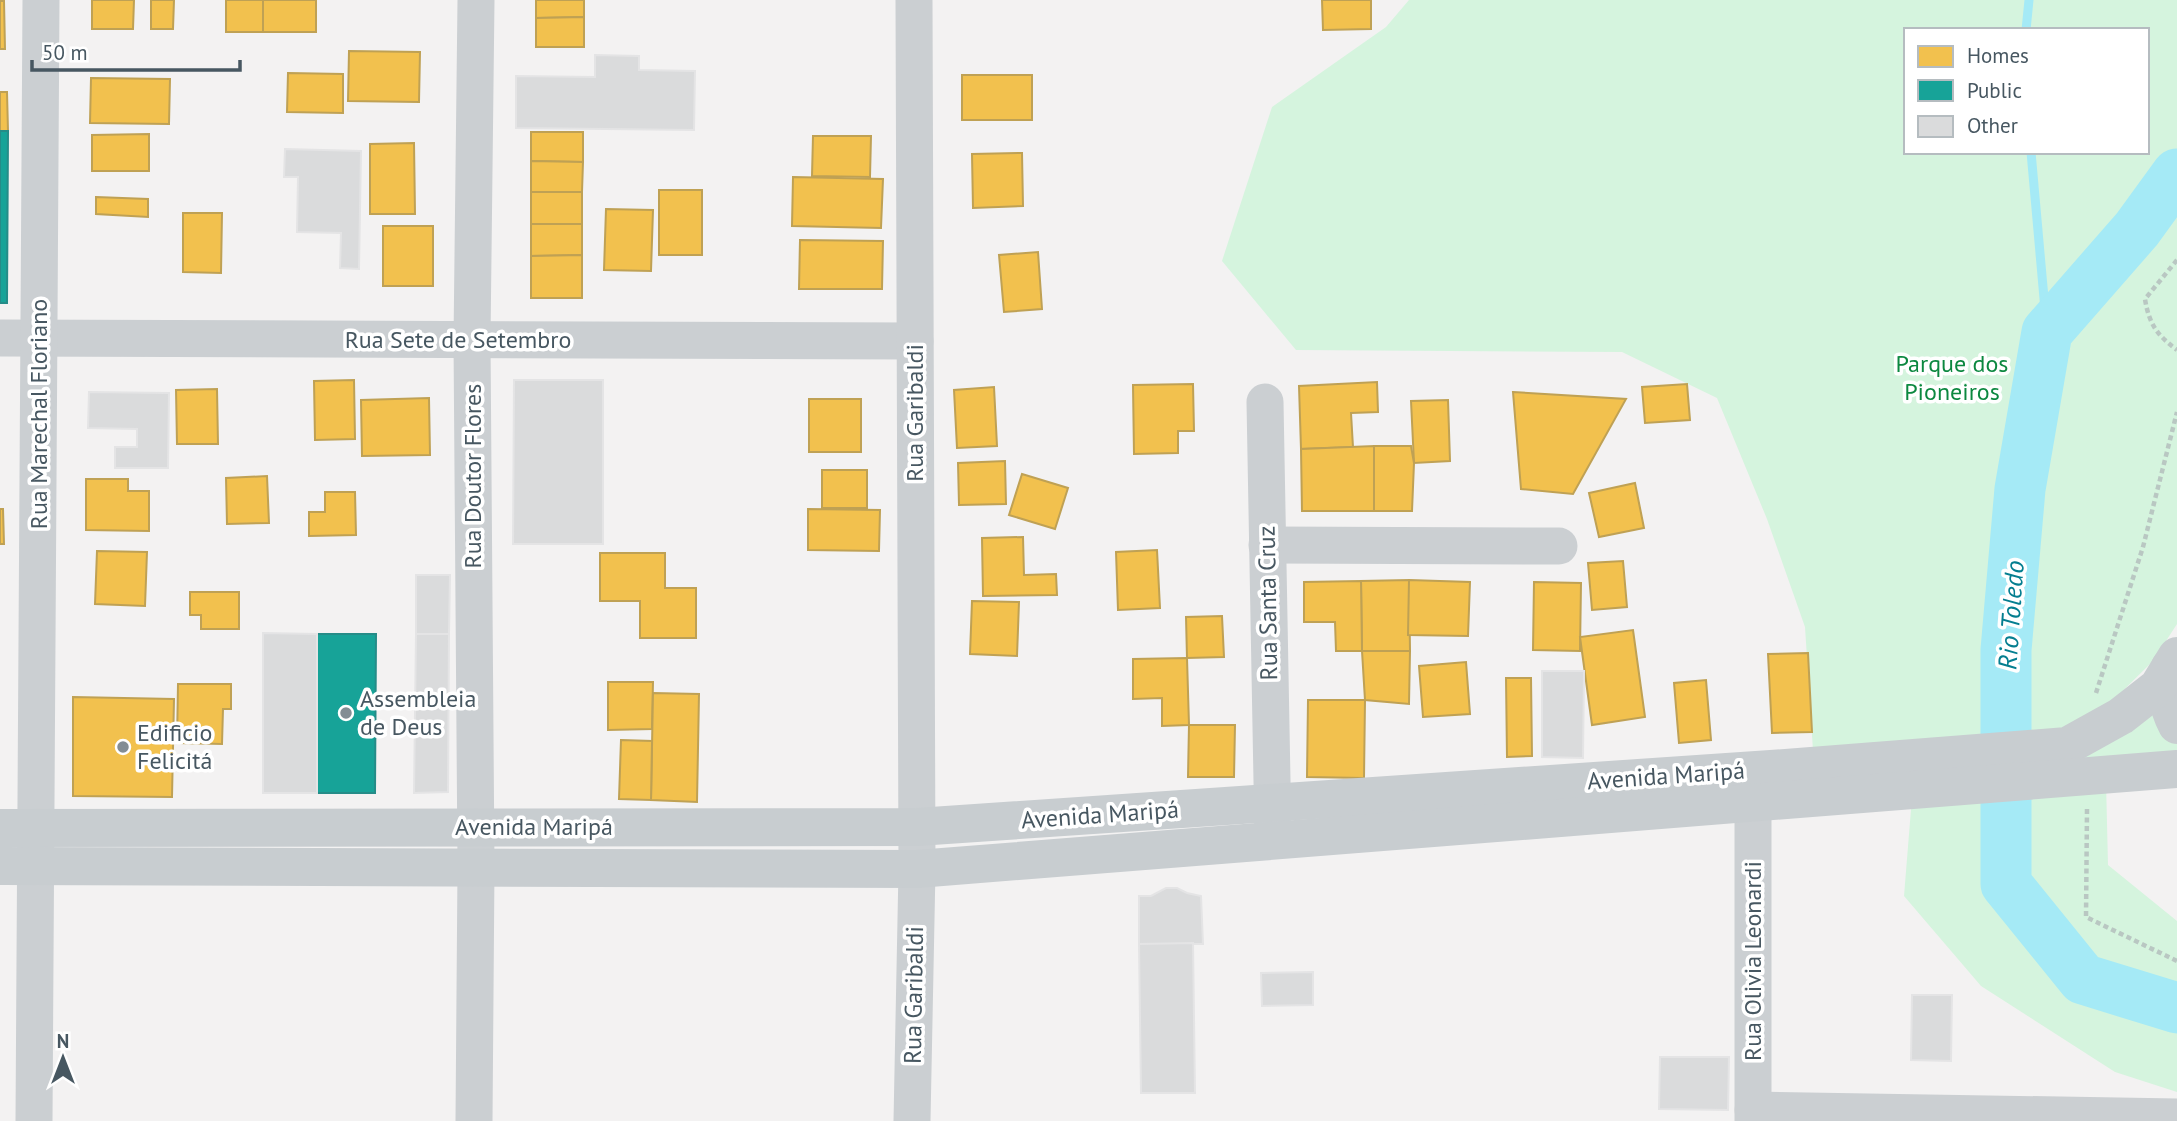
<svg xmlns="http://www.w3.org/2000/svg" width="2177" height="1121" font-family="'PT Sans',sans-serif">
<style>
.green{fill:#d5f4de;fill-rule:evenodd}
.homes{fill:#f2c14e;stroke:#bfa154;stroke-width:2}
.public{fill:#17a398;stroke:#258c88;stroke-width:2}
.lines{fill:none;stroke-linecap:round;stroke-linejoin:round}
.stream{stroke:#a5eaf6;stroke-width:9}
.river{stroke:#a5eaf6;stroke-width:51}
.building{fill:#dadbdc;stroke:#e4e4e5;stroke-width:2}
.path{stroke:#b9c7c2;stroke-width:4.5;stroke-dasharray:5 3.5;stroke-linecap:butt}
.minor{stroke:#cbcfd2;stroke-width:37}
.major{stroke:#c8cdd0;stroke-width:38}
.poi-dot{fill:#838d94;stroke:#fff;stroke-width:2.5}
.labels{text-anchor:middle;stroke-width:7;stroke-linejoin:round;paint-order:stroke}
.street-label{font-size:24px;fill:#475761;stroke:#fff}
.park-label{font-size:24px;fill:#0c8840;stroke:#fff}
.poi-label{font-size:24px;fill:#475761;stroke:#fff;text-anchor:start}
.water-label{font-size:26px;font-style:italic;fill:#047e90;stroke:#fff}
</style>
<rect width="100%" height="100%" fill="#f3f2f2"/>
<g class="green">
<path d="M 1409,0 L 2177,0 L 2177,624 L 2153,661 L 2067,746 L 1814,766 L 1805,627 L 1767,519 L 1717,398 L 1622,352 L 1296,350 L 1222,261 L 1272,107 L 1386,27 ZM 1906,30 L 2147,30 L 2147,152 L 1906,152 Z"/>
<path d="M 2160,701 L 2177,737 L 2177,756 L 2071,767 Z"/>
<path d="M 2106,781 L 2108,865 L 2177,921 L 2177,1092 L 2115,1072 L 1981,986 L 1904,896 L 1912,797 Z"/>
</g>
<g class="homes">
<path d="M 92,0 L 134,0 L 133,29 L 92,29 Z"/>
<path d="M 151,0 L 174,0 L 173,29 L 151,29 Z"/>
<rect x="226" y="0" width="37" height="32"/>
<rect x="263" y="0" width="53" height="32"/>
<path d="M 536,0 L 584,0 L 584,17 L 536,18 Z"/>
<path d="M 1322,0 L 1371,0 L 1371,29 L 1323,30 Z"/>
<path d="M 0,1 L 4,1 L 5,49 L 0,49 Z"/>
<path d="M 584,17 L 584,47 L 536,47 L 536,18 Z"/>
<path d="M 349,51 L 420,52 L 419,102 L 348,101 Z"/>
<path d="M 288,73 L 343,74 L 343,113 L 287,112 Z"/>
<rect x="962" y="75" width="70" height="45"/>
<path d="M 91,78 L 170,79 L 169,124 L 90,123 Z"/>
<path d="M 0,92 L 7,92 L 8,131 L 0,131 Z"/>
<path d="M 531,132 L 583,132 L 583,162 L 531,161 Z"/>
<path d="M 149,134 L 149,171 L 92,171 L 92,135 Z"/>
<path d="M 813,136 L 871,136 L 870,177 L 812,176 Z"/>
<path d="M 414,143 L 415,214 L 370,214 L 370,144 Z"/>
<path d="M 1022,153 L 1023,206 L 973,208 L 972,154 Z"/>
<path d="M 531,161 L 583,162 L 582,192 L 531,192 Z"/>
<path d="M 793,177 L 883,179 L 881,228 L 792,226 Z"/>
<rect x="659" y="190" width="43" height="65"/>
<rect x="531" y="192" width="51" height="32"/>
<path d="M 96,197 L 148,199 L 148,217 L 96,214 Z"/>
<path d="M 606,209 L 653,210 L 651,271 L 604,270 Z"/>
<path d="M 183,213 L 222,213 L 221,273 L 183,272 Z"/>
<path d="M 531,224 L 582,224 L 582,255 L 531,256 Z"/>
<rect x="383" y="226" width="50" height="60"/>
<path d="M 800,240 L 883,241 L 882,289 L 799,289 Z"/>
<path d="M 1038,252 L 1042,309 L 1004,312 L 999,255 Z"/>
<path d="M 582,255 L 582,298 L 531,298 L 531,256 Z"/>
<path d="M 354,380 L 355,439 L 315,440 L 314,381 Z"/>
<path d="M 1377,382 L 1378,412 L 1351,413 L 1353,447 L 1301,449 L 1299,386 Z"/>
<path d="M 1193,384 L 1194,431 L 1178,431 L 1178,453 L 1134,454 L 1133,385 Z"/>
<path d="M 1687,384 L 1690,420 L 1645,423 L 1642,387 Z"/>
<path d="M 994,387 L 997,446 L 957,448 L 954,390 Z"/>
<path d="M 217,389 L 218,444 L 177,444 L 176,390 Z"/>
<path d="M 1513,392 L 1626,399 L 1573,494 L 1521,489 Z"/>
<path d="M 429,398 L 430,455 L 362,456 L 361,400 Z"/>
<rect x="809" y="399" width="52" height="53"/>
<path d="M 1448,400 L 1450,461 L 1414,463 L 1411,401 Z"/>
<path d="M 1374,446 L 1374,511 L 1302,511 L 1301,449 Z"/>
<path d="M 1374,446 L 1411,446 L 1414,463 L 1412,511 L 1374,511 Z"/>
<path d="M 1005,461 L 1006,504 L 959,505 L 958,463 Z"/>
<rect x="822" y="470" width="45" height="38"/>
<path d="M 1022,474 L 1068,488 L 1055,529 L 1009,515 Z"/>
<path d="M 267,476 L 269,523 L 227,524 L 226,478 Z"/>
<path d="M 86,479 L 128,479 L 128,491 L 149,491 L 149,531 L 86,530 Z"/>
<path d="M 1635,483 L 1644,528 L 1599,537 L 1589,493 Z"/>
<path d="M 325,492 L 355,492 L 356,535 L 309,536 L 309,512 L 325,512 Z"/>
<path d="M 0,509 L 3,509 L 4,544 L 0,544 Z"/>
<path d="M 808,509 L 880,510 L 879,551 L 808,550 Z"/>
<path d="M 1023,537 L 1024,575 L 1056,574 L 1057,595 L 983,596 L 982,538 Z"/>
<path d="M 1157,550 L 1160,608 L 1118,610 L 1116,552 Z"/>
<path d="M 97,551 L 147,552 L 145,606 L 95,604 Z"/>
<path d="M 600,553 L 665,553 L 665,588 L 696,588 L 696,638 L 640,638 L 640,601 L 600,601 Z"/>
<path d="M 1623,561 L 1627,607 L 1592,610 L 1588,563 Z"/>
<path d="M 1409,580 L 1410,651 L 1362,651 L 1361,581 Z"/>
<path d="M 1409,580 L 1470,582 L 1468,636 L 1408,635 Z"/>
<path d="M 1361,581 L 1362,651 L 1336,651 L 1335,622 L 1304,622 L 1304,582 Z"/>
<path d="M 1534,582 L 1581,583 L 1580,651 L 1533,650 Z"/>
<path d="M 190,592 L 239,592 L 239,629 L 201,629 L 201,615 L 190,615 Z"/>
<path d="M 972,601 L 1019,602 L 1017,656 L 970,654 Z"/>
<path d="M 1222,616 L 1224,657 L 1187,658 L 1186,617 Z"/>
<path d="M 1633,630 L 1645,717 L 1592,725 L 1580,637 Z"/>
<path d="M 1362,651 L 1410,651 L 1409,704 L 1365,700 Z"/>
<path d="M 1808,653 L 1812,732 L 1772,733 L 1768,654 Z"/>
<path d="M 1187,658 L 1189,725 L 1162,726 L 1162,698 L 1133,699 L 1133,659 Z"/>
<path d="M 1466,662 L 1470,714 L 1423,717 L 1419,666 Z"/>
<path d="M 1506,678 L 1531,678 L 1532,756 L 1507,757 Z"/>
<path d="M 1706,680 L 1711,740 L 1679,743 L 1674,683 Z"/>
<path d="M 608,682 L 653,682 L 652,729 L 608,730 Z"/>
<path d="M 178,684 L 231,684 L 231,709 L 223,709 L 222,744 L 177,743 Z"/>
<path d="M 653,693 L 699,694 L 697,802 L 651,800 Z"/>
<path d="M 73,697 L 174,699 L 172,797 L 73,796 Z"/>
<path d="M 1308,700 L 1365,700 L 1364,778 L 1307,777 Z"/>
<path d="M 1189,725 L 1235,725 L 1234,777 L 1188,777 Z"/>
<path d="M 621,740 L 652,741 L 651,800 L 619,799 Z"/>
</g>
<g class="public">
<path d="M 0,131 L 8,131 L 7,303 L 0,303 Z"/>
<path d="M 317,634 L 376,634 L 375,793 L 317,793 Z"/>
</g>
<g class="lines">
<g class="stream">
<path d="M 2026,30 L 2029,0"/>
<path d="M 2031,152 L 2047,332"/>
</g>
<path class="river" d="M 2177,174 L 2137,229 L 2047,332 L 2020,489 L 2006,650 L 2006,884 L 2083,979 L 2177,1008"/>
</g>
<g class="building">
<path d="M 595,55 L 639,56 L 639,70 L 695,71 L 694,130 L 516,128 L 516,76 L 595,77 Z"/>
<path d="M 285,149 L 361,151 L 359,269 L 340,268 L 341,233 L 297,232 L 298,177 L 284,177 Z"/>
<path d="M 514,380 L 603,380 L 603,544 L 513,544 Z"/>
<path d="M 89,392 L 169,393 L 168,468 L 115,468 L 115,447 L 137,447 L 137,429 L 88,428 Z"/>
<path d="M 416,575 L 450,575 L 449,634 L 416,634 Z"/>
<path d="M 263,633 L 317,634 L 317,793 L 263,793 Z"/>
<path d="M 416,634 L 449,634 L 448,792 L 414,793 Z"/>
<path d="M 1542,671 L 1584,671 L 1583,758 L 1542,757 Z"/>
<path d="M 1166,888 L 1177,888 L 1187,893 L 1201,896 L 1203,944 L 1139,944 L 1139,896 L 1151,896 Z"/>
<path d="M 1193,943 L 1195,1093 L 1141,1093 L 1139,944 Z"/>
<path d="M 1313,972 L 1313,1005 L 1262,1006 L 1261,973 Z"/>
<path d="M 1912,995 L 1952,995 L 1951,1061 L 1911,1060 Z"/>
<path d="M 1660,1057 L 1729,1057 L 1728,1110 L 1659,1109 Z"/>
</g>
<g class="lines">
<g class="path">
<path d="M 2177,260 L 2145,299 C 2149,324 2157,335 2177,350"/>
<path d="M 2096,693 L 2143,547 L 2177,412"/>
<path d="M 2087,809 L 2086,917 L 2177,961"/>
</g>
<g class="minor">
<path d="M 0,338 L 915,341"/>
<path d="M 1265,402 L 1273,835"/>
<path d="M 1267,545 L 1559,546"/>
<path d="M 1753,1110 L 2177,1117"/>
<path d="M 34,1121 L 41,0"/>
<path d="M 474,1121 L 476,867 L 472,340 L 476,0"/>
<path d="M 912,1121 L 917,869 L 914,0"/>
<path d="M 1753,1121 L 1753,772"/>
</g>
<g class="major">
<path d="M 2170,667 C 2166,689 2166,705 2177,725"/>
<path d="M 0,828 L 917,827 L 1771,769 L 2067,746 L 2121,716 L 2158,687 L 2177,656"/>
<path d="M 0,866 L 917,869 L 2177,769"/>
</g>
</g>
<g class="poi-dot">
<circle cx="346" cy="713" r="7"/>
<circle cx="123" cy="747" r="7"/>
</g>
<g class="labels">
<g class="street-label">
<text x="458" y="348">Rua Sete de Setembro</text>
<text transform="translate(915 413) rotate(-90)" y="8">Rua Garibaldi</text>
<text transform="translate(39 414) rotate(-90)" y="8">Rua Marechal Floriano</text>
<text transform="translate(473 476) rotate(-90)" y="8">Rua Doutor Flores</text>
<text transform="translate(1268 603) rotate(-91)" y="8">Rua Santa Cruz</text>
<text transform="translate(1666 776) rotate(-4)" y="8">Avenida Maripá</text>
<text transform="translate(1100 815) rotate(-4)" y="8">Avenida Maripá</text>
<text x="534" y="835">Avenida Maripá</text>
<text transform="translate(1753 961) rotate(-90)" y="8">Rua Olivia Leonardi</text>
<text transform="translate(914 995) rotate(-89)" y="8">Rua Garibaldi</text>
</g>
<g class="park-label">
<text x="1952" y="372">Parque dos<tspan x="1952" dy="28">Pioneiros</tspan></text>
</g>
<g class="poi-label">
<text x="360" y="707">Assembleia<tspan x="360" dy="28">de Deus</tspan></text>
<text x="137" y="741">Edificio<tspan x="137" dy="28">Felicitá</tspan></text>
</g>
<g class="water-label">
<text transform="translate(2011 615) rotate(-86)" y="9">Rio Toledo</text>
</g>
</g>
<rect x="1904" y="28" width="245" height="126" fill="#ffffff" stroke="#b5bcc0" stroke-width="2"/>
<rect x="1918" y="46" width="35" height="21" fill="#f2c14e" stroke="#b5bcc0" stroke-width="2"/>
<text x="1967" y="63" font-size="21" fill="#475761">Homes</text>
<rect x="1918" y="80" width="35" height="21" fill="#17a398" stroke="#b5bcc0" stroke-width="2"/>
<text x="1967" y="98" font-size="21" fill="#475761">Public</text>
<rect x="1918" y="116" width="35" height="21" fill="#dadbdc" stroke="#b5bcc0" stroke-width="2"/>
<text x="1967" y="133" font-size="21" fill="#475761">Other</text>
<g transform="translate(63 1058)" stroke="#ffffff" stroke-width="5" paint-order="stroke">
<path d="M0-5L12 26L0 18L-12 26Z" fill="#475761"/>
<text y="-10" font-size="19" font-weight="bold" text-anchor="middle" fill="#475761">N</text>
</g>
<path d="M32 60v10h208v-10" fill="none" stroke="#475761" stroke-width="3.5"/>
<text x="42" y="60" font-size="21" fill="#475761" stroke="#ffffff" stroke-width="5" paint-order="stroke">50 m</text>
</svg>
